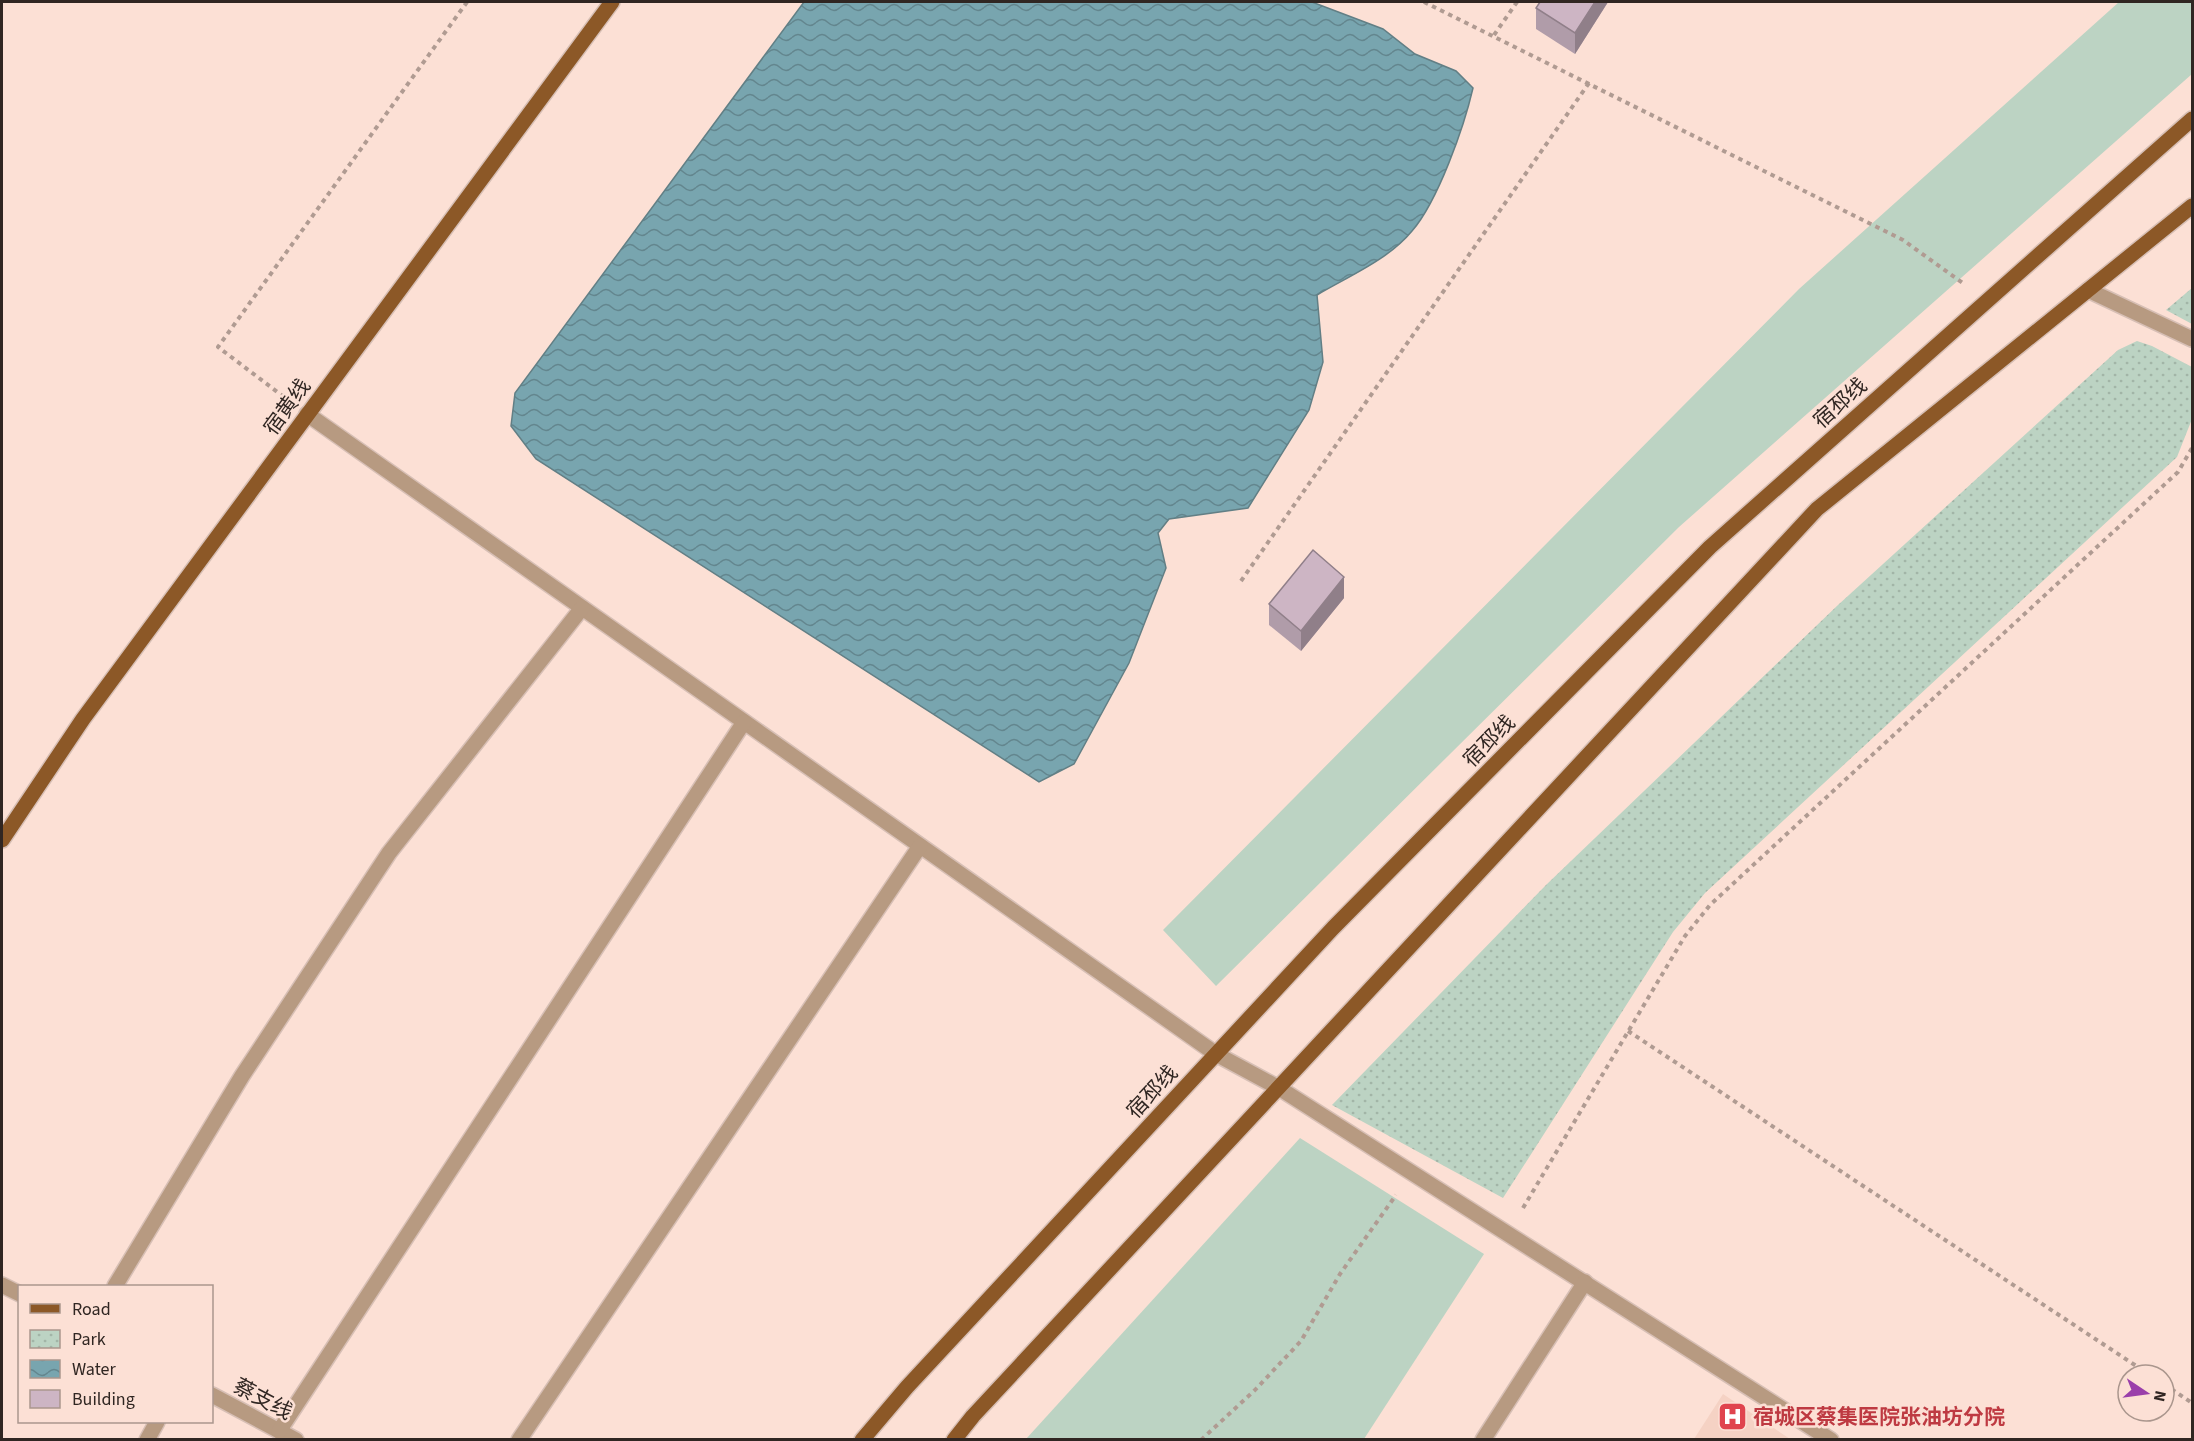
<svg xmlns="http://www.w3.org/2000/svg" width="2194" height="1441" font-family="'Source Sans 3','Noto Sans SC',sans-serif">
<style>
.built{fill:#f5d2c4}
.grass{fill:#bcd3c3}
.park{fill:url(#park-dots)}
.water{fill:url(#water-waves);stroke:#627f85;stroke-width:1.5}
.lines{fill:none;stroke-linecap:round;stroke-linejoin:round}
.minor-casing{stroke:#d7bfb5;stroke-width:18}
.major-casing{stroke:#d7bfb5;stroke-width:18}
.path{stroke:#b09b92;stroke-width:4;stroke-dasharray:4.5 4.5;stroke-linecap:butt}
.minor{stroke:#b79a81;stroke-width:15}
.major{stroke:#8c5827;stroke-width:15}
.wall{fill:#b09ca9}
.shaded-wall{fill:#907f89}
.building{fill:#cdb5c4;stroke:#907f89;stroke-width:1.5}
.labels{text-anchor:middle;stroke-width:5;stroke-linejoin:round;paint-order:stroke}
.street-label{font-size:21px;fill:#302622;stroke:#fce0d5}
.health-label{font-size:21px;font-weight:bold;fill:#be3a42;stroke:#fce0d5;text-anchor:start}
</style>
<defs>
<pattern id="park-dots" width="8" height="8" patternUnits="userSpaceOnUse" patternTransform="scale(1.5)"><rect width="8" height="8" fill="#bcd3c3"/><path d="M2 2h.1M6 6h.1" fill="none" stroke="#a2b5a7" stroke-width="1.8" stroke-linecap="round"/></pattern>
<pattern id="water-waves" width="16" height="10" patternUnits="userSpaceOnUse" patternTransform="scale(1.5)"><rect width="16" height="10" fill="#78a5af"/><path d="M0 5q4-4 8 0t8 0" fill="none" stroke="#63868e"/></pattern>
</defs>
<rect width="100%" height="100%" fill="#fce0d5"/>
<path class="built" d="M 1723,1394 L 1790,1439 L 1694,1439 Z"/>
<g class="grass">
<path d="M 2119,2 L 2192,2 L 2192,74 L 1679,527 L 1216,986 L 1163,930 L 1799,289 Z"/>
<path d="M 1300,1138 L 1484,1254 L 1364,1439 L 1026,1439 Z"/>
</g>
<g class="park">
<path d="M 2192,288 L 2192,324 L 2166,310 Z"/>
<path d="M 2137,341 L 2152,346 L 2192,367 L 2192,419 L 2177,457 L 1705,893 L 1673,932 L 1503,1198 L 1332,1105 L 1546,885 L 1838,605 L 2118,350 Z"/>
</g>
<path class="water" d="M 804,2 L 1312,2 L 1383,29 L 1415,54 L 1456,71 L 1473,88 C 1464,127 1438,201 1412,231 C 1388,260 1349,276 1317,295 L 1323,362 L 1309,410 L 1248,508 L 1169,519 L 1158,533 L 1166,568 L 1129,663 L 1074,764 L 1039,782 L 536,459 L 511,426 L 515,393 Z"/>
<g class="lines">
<defs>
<g id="minor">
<path d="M 2088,290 L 2192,339"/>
<path d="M 307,414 L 1216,1054 L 1279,1088 L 1831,1440"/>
<path d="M 2,1285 L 20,1294"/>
<path d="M 115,1286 L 242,1076 L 389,853 L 582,608"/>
<path d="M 212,1395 L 296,1440"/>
<path d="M 279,1431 L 744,722"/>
<path d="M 147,1440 L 157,1422"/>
<path d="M 519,1440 L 920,846"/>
<path d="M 1483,1440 L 1585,1282"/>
</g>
<g id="major">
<path d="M 2,840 L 83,719 L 612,2"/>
<path d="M 862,1440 L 907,1387 L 1333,928 L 1710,547 L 2192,119"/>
<path d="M 954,1440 L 973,1416 L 1817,509 L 2192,206"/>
</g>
</defs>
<use href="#minor" class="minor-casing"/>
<use href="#major" class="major-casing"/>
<g class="path">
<path d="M 1424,2 L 1903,240 L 1964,284"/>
<path d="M 1494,35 L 1517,2"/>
<path d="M 284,397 L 218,347 L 467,2"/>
<path d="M 1241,581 L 1589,83"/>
<path d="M 1628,1031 L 2150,1375"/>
<path d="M 1523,1208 L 1685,936 L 1710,905 L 2178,472 L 2192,448"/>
<path d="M 2164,1384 L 2192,1403"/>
<path d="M 1201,1440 L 1255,1390 L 1301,1341 L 1340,1274 L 1396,1195"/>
</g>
<use href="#minor" class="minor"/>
<use href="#major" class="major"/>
</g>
<g class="wall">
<path d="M 1608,2 L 1575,54 L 1536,29 L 1536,8 Z"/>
<path d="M 1344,598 L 1301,651 L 1269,625 L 1269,604 Z"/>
</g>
<g class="shaded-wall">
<path d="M 1595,2 L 1608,2 L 1575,54 L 1575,33 Z"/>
<path d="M 1344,577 L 1344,598 L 1301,651 L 1301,631 Z"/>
</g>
<g class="building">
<path d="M 1540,2 L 1595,2 L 1575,33 L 1536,8 Z"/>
<path d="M 1313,550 L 1344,577 L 1301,631 L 1269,604 Z"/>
</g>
<defs>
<symbol id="hospital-square" viewBox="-11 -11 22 22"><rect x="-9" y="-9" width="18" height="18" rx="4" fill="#e0444e" stroke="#fce0d5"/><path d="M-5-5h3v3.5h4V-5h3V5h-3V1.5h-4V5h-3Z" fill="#fff"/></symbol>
</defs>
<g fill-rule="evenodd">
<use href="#hospital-square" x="1716" y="1400" width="33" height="33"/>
</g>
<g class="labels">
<g class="street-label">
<text transform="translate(1840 403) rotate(-42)" y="7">宿邳线</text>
<text transform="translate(287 407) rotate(-54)" y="7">宿黄线</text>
<text transform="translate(1489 741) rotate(-45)" y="7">宿邳线</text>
<text transform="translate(1152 1092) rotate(-47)" y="7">宿邳线</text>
<text transform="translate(263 1399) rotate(28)" y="7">蔡支线</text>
</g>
<g class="health-label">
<text x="1753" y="1424">宿城区蔡集医院张油坊分院</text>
</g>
</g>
<rect width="2194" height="1441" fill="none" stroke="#302622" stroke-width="6"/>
<rect x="18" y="1285" width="195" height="138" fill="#fce0d5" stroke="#aa968d" stroke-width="1.5"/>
<rect x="30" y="1304" width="30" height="9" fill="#8c5827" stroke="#aa968d" stroke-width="1.5"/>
<text x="72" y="1315" font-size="18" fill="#302622">Road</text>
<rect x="30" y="1330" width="30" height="18" fill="url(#park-dots)" stroke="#aa968d" stroke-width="1.5"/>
<text x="72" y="1345" font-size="18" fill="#302622">Park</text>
<rect x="30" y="1360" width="30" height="18" fill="url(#water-waves)" stroke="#aa968d" stroke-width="1.5"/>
<text x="72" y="1375" font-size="18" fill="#302622">Water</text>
<rect x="30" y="1390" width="30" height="18" fill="#cdb5c4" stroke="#aa968d" stroke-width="1.5"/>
<text x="72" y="1405" font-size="18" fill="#302622">Building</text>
<g transform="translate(2146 1393) rotate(103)"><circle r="28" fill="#fce0d5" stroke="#aa968d" stroke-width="1.5"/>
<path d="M0-4.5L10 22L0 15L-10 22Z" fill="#9a3faa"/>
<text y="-9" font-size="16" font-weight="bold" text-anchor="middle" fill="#302622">N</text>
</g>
</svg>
